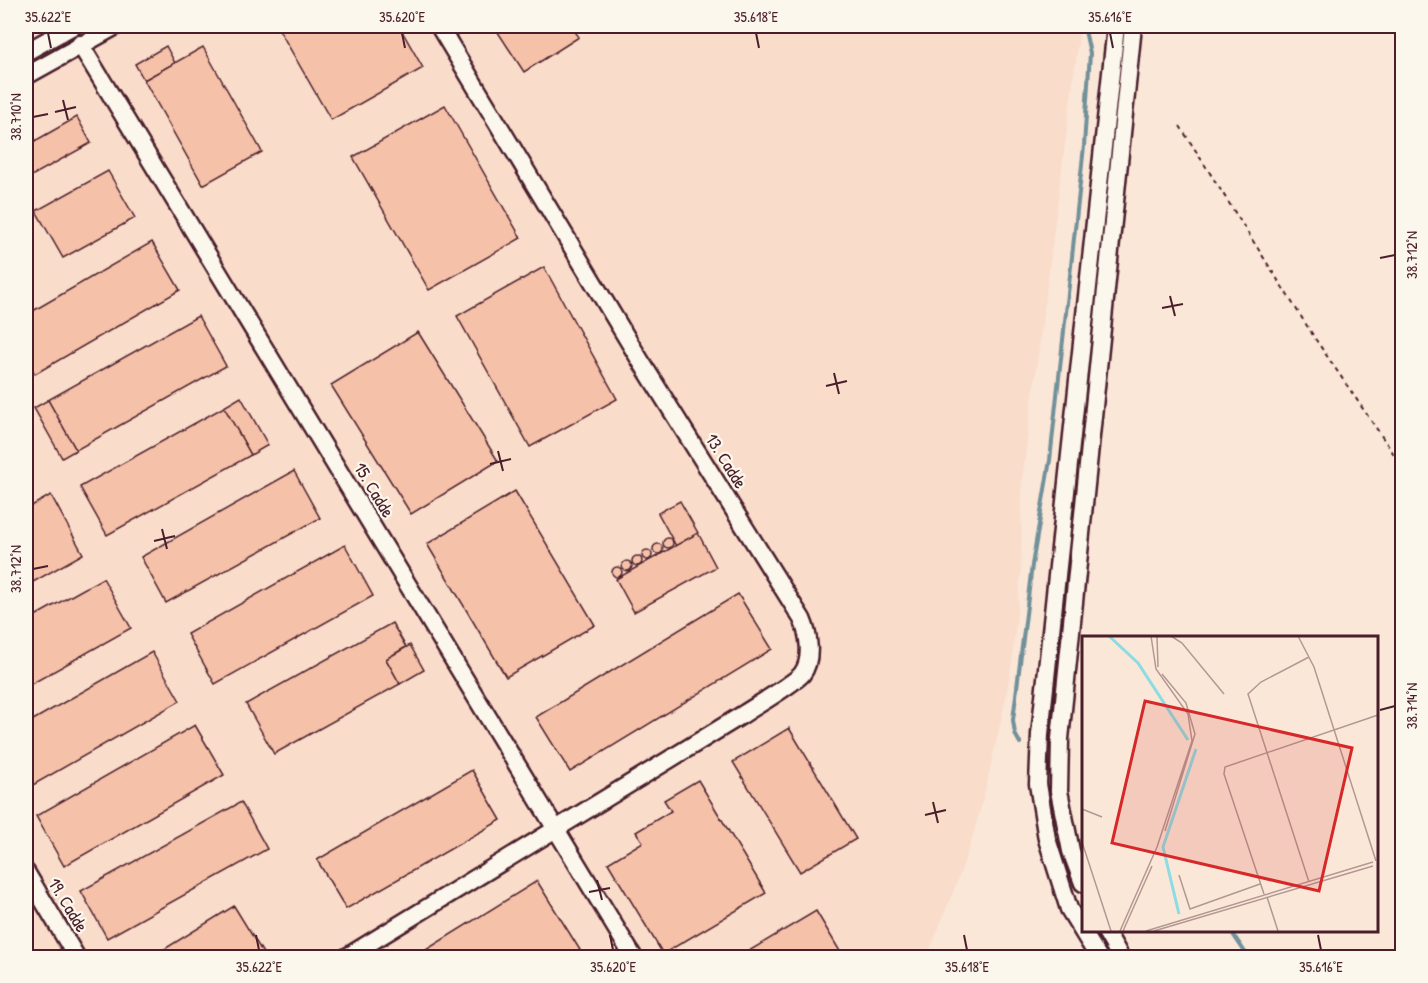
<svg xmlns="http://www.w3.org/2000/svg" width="1428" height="983" font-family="'Patrick Hand',sans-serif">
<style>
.built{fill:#f9dcca}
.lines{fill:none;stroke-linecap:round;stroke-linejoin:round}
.stream{stroke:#719099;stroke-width:4}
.building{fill:#f6c1a9;stroke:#4a1f2b;stroke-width:1.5}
.minor-casing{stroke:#4a1f2b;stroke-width:21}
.path{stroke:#4a1f2b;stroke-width:2;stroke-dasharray:4.5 4.5;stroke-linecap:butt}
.minor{stroke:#fbf7ec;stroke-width:16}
.ticks{fill:none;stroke:#4a1f2b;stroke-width:2}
.labels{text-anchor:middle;stroke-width:4.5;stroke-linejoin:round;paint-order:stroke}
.street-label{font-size:18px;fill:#4a1f2b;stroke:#fbf7ec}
.inset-river{fill:none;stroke:#8bdce3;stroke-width:3}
.inset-road{fill:none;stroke:#b49793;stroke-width:1.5}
.view{fill:#d62828;fill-opacity:0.15;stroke:#d62828;stroke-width:3}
.inset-edge{fill:none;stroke:#4a1f2b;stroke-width:3}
.neatline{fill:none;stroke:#4a1f2b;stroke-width:2}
.ticks-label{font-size:15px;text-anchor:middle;fill:#4a1f2b}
</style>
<rect width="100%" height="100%" fill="#fae7d8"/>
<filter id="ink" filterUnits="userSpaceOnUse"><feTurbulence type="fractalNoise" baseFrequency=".0167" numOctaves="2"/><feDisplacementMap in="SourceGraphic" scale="12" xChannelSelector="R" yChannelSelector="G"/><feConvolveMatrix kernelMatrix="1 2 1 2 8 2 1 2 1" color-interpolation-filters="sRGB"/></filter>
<g filter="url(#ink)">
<path class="built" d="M 26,26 L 1080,26 L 1022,481 L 1021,572 L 1012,662 L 1004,707 L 984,795 L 972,839 L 957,882 L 927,957 L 26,957 Z"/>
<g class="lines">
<g class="stream">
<path d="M 1020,743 L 1015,734 L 1013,720 L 1032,565 L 1050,460 L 1084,146 L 1090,53 L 1084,26"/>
<path d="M 1230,930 L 1249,958"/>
</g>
</g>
<g class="building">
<path d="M 277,26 L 399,26 L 423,68 L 331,120 Z"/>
<path d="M 494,26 L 571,26 L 579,37 L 524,72 Z"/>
<path d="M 166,46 L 175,63 L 144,80 L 135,64 Z"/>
<path d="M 203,47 L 262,152 L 203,185 L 144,80 Z"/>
<path d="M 445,105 L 521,238 L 429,290 L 353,157 Z"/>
<path d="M 77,117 L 91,143 L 26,179 L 26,146 Z"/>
<path d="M 108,171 L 135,218 L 63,258 L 36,211 Z"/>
<path d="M 152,242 L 180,290 L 35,374 L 26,358 L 26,315 Z"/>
<path d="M 544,267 L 617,399 L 530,447 L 457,316 Z"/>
<path d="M 198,316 L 226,366 L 76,450 L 48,400 Z"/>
<path d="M 418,332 L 498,461 L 411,514 L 331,385 Z"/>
<path d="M 241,397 L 268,445 L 251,455 L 224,407 Z"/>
<path d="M 48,400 L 76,450 L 62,458 L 34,408 Z"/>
<path d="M 224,407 L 251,455 L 107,535 L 80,487 Z"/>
<path d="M 294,471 L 320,518 L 166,603 L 141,557 Z"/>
<path d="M 515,491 L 595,625 L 506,677 L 427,544 Z"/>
<path d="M 51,495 L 83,554 L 26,586 L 26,509 Z"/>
<path d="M 680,501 L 698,533 L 676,546 L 658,513 Z"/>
<path d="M 698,533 L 716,567 L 634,612 L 616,579 Z"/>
<circle cx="668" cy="543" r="5"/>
<circle cx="658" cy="549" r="5"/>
<path d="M 345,545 L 373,596 L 215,684 L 187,634 Z"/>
<circle cx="647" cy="555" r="5"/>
<circle cx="637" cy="561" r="5"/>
<circle cx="627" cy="566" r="5"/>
<circle cx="617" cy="572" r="5"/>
<path d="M 103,578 L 131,628 L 26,687 L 26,621 Z"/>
<path d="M 738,594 L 772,649 L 570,772 L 536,717 Z"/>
<path d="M 392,623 L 406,647 L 386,659 L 400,684 L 274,754 L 246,704 Z"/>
<path d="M 410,645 L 424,670 L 400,684 L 386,659 Z"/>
<path d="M 152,652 L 180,701 L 26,789 L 26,724 Z"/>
<path d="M 195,725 L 224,775 L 64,866 L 36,816 Z"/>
<path d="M 789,728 L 856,839 L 800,872 L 733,762 Z"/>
<path d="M 472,770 L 501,820 L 346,909 L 317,860 Z"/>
<path d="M 698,780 L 766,893 L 663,954 L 608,863 L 643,842 L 636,832 L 671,811 L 664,800 Z"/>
<path d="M 241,802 L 267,849 L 107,938 L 81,891 Z"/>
<path d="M 537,881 L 580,950 L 567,958 L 413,958 Z"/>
<path d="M 234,906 L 266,958 L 150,958 Z"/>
<path d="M 816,911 L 844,958 L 737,958 Z"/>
</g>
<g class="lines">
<defs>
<g id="minor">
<path d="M 80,44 L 634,958"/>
<path d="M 26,52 L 73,26"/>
<path d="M 26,76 L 116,26"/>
<path d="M 26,872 L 77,958"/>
<path d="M 1083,883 L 1071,851 L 1059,791 L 1060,739 L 1133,26"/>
<path d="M 1105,930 L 1121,958"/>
<path d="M 345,958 L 742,715 C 754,707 795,683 802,674 C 813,659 809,635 802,619 L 640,360 L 439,26"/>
<path d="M 1099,958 L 1069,909 L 1047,839 L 1038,784 L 1040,734 L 1116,26"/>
</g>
</defs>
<use href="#minor" class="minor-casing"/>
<path class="path" d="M 1180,126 L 1316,340 L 1402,466"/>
<use href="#minor" class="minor"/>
</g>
</g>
<path class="ticks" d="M 48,33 L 51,48M 402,33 L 405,48M 756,33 L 759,48M 1110,33 L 1113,48M 63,100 L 68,120M 55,112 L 76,107M 33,117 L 48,114M 1380,258 L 1395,255M 1170,296 L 1175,316M 1162,308 L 1183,304M 834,373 L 839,394M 826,386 L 847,381M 498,451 L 503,471M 490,464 L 511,459M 162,529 L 167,549M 154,541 L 175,536M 33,569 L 48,566M 1380,710 L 1395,706M 933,802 L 938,823M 925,815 L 946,810M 597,880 L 602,900M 589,892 L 610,888M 256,935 L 259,950M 610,935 L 613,950M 964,935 L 967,950M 1318,935 L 1321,950"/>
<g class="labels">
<g class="street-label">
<text transform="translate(726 461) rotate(58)" y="6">13. Cadde</text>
<text transform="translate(374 490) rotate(59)" y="6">15. Cadde</text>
<text transform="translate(68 905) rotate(59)" y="6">19. Cadde</text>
</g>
</g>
<g transform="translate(1082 636)">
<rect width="296" height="296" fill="#fae7d8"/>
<path class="inset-river" d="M 27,0 L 56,27 L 106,104M 97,278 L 81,211 L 114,113"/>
<path class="inset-road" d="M 75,0 L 76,31M 89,0 L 100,7 L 142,58M 216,0 L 232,31 L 294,225M 227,21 L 179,46 L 166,58 L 227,246M 80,38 L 104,67 L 113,98 L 83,195M 0,173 L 20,181M 0,206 L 29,295M 97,239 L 108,273 L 178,248M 182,258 L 142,138 L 143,131 L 296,79M 185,261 L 196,295M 38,295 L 75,211 L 110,105 L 106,78 L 74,33 L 69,0M 41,295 L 70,230M 64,295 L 291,226M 72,295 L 291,230"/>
<path class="view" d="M 63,65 L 270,112 L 237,255 L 30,207 Z"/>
<rect width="296" height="296" class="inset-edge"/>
</g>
<rect width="1428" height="983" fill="none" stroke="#fbf7ec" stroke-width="66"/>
<rect x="33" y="33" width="1362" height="917" class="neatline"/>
<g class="ticks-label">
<text x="48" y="22">35.622°E</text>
<text x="402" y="22">35.620°E</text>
<text x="756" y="22">35.618°E</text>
<text x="1110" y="22">35.616°E</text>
<text transform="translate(16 117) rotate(-90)" y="5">38.710°N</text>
<text transform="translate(1412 255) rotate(-90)" y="5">38.712°N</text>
<text transform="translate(16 569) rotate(-90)" y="5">38.712°N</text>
<text transform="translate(1412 706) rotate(-90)" y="5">38.714°N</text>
<text x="259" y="972">35.622°E</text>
<text x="613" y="972">35.620°E</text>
<text x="967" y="972">35.618°E</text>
<text x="1321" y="972">35.616°E</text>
</g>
</svg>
